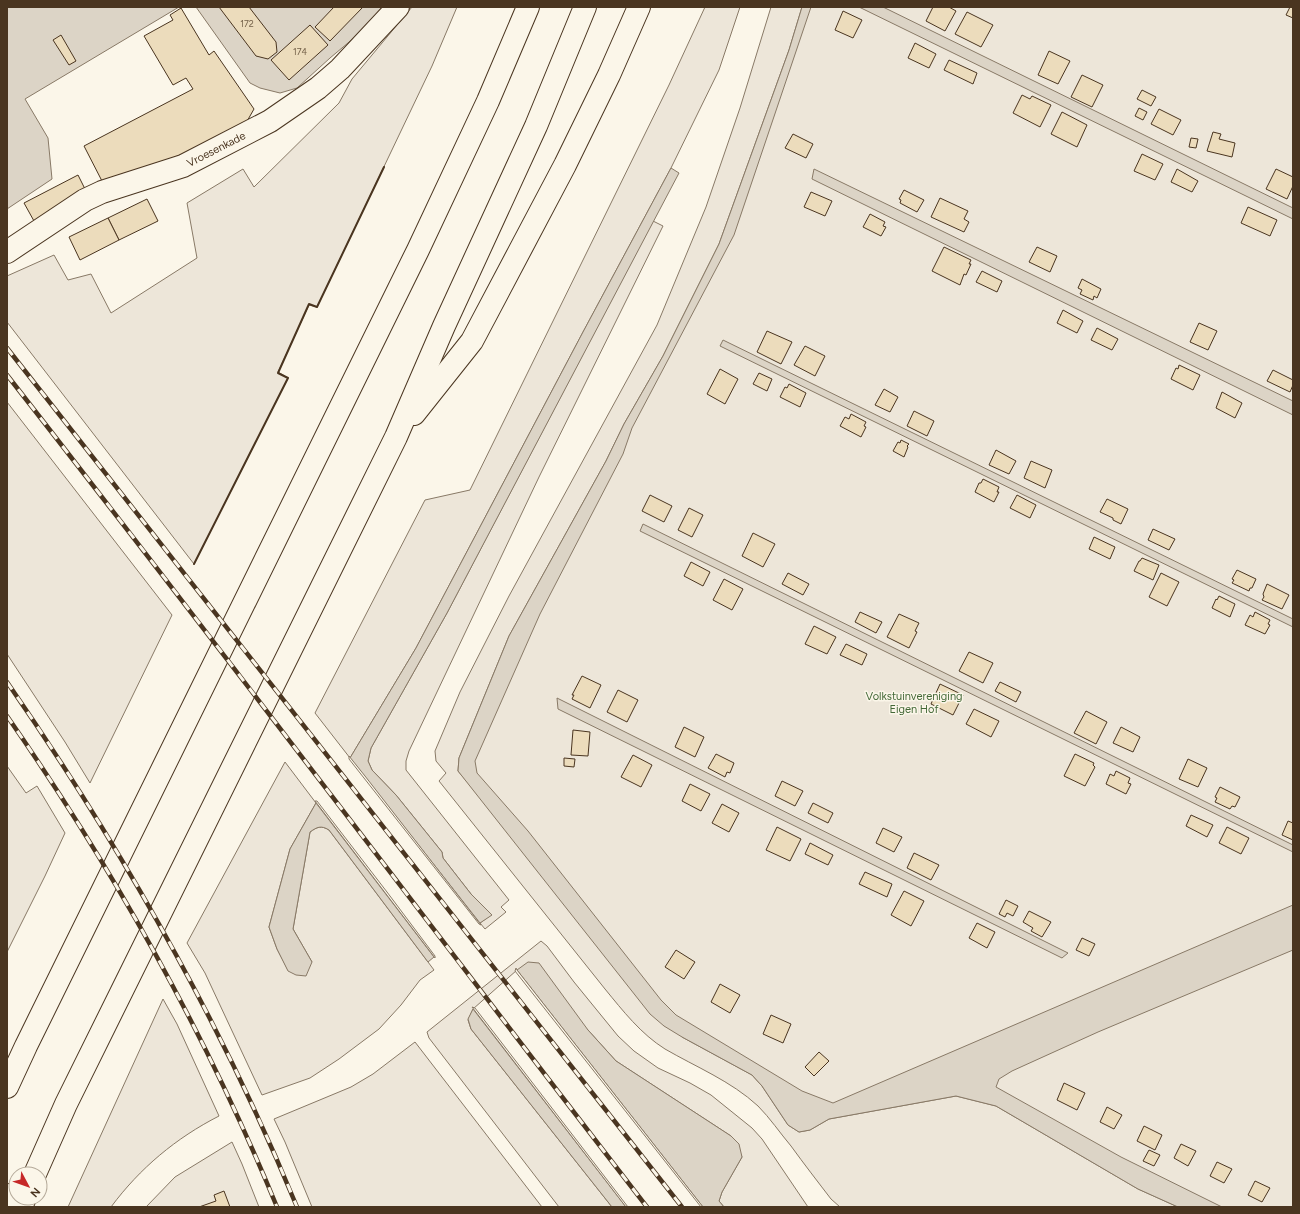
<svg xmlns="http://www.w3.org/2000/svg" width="1300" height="1214" font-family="Figtree,sans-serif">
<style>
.green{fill:#ede6d9;stroke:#887966}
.water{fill:#dcd4c6;stroke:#887966}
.pier{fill:#fbf6e9;stroke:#887966}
.building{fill:#ecdcbc;stroke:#4a3520}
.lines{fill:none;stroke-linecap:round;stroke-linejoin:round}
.minor-casing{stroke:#4a3520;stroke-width:24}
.highway-casing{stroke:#4a3520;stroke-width:24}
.minor{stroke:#fbf6e9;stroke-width:22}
.highway{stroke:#fbf6e9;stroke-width:22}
.rail-casing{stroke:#4a3520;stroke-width:4.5}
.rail{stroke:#fbf6e9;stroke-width:3;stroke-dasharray:9;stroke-linecap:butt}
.wall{stroke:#4a3520;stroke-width:2}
.labels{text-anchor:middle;stroke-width:3;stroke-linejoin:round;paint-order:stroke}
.number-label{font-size:9px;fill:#725f47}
.street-label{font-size:11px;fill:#4a3520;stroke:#fbf6e9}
.park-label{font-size:11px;fill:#436837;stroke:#fbf6e9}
</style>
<rect width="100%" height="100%" fill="#fbf6e9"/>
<g class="green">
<path d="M 412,7 L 457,7 L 432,66 L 317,307 L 309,305 L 278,372 L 288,378 L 194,564 L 7,322 L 7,276 L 54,255 L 68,280 L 91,274 L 111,313 L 197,258 L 187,203 L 243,169 L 254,187 L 339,103 L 352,79 Z"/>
<path d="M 705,7 L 740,7 L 719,70 L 671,168 L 583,332 L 416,648 L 350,758 L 315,713 L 425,500 L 470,490 L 669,85 Z"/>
<path d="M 771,7 L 802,7 L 789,50 L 719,244 L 663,356 L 624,424 L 606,461 L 509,636 L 459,758 L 458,771 L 682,1037 L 752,1075 L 762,1086 L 788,1125 L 799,1132 L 810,1130 L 829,1119 L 956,1096 L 996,1106 L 1138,1189 L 1178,1207 L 840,1207 L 831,1199 C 818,1182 804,1164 791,1146 C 780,1133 770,1118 758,1106 C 731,1081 696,1067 665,1049 C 641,1034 623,1011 605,989 L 439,781 L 446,773 L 436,761 L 435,751 L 460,692 L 509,596 L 657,325 L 706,207 L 740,108 Z"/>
<path d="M 804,7 L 1293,7 L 1293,1207 L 1200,1207 L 963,1078 L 813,1117 L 761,1076 L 667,1018 L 469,771 L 470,745 L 725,240 Z"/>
<path d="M 653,221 L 663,226 L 539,477 L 409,751 L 406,761 L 406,770 L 509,900 L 501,907 L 506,912 L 485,929 L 480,923 L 491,915 L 471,894 L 443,858 L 442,852 L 396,795 L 372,770 L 368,761 L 371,748 L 447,613 Z"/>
<path d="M 7,402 L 172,615 L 90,783 L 65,742 L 7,654 Z"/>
<path d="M 285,762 L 316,803 L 290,849 L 269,927 L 277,949 L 288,970 L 312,962 L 293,929 L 310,832 C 317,827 321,825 329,830 L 434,970 L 420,980 L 401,1005 L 379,1029 L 339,1059 L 310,1078 L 262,1095 L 205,973 L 187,943 Z"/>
<path d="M 7,766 L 26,793 L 37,786 L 65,833 L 45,876 L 7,952 Z"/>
<path d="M 541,941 L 547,946 L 574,982 L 618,1036 L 634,1051 L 658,1068 L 690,1083 L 711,1095 L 752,1128 L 762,1139 L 808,1207 L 724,1207 L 719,1201 L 722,1192 L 742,1157 L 731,1136 L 616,1061 L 588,1030 L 517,970 L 473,1009 L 468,1020 L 471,1029 L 612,1207 L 559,1207 L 429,1038 L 427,1032 Z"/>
<path d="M 163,999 L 177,1024 L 219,1116 C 176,1138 140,1168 111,1207 L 68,1207 Z"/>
<path d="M 415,1042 L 542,1207 L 312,1207 L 285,1142 L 274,1119 L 351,1087 L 373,1074 Z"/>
<path d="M 232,1142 L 242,1164 L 259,1207 L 146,1207 L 175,1177 Z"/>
</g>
<g class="water">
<path d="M 7,7 L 179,7 L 25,99 L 48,138 L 52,179 L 7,209 Z"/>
<path d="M 196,7 L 385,7 L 361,32 L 330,58 L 297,88 L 280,93 L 260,88 L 250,83 Z"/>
<path d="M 802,7 L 811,7 L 734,235 L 632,428 L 623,454 L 540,614 L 475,761 L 477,773 L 528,831 L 661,1000 L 676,1015 L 802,1091 L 833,1103 L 1293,905 L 1293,950 L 1098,1032 L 1012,1071 L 999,1079 L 996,1087 L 1121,1157 L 1222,1207 L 1178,1207 L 1138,1189 L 996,1106 L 956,1096 L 829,1119 L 810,1130 L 799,1132 L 788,1125 L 762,1086 L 752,1075 L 682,1037 L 664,1026 L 650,1014 L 458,771 L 459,758 L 509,636 L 606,461 L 624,424 L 663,356 L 719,244 L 789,50 Z"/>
<path d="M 859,7 L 883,7 L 1293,208 L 1293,219 Z"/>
<path d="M 671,168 L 679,173 L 447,613 L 371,748 L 368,761 L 372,770 L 396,795 L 442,852 L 443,858 L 471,894 L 492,915 L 480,923 L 350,758 L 416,648 L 583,332 Z"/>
<path d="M 814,169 L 1293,401 L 1293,415 L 812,179 Z"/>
<path d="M 723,340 L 1293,619 L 1293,627 L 720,346 Z"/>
<path d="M 643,524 L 1293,845 L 1293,852 L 640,531 Z"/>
<path d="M 557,698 L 1068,953 L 1062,958 L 558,709 Z"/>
<path d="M 316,803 L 434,957 L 428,962 L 329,830 C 321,825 317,827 310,832 L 293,929 L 312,962 L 306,976 L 296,975 L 288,971 L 277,949 L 269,927 L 290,849 Z"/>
<path d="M 528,962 L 539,963 L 588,1030 L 616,1061 L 731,1136 L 739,1144 L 742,1157 L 722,1192 L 719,1201 L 724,1207 L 703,1207 L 517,970 Z"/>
<path d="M 473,1009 L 626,1207 L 612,1207 L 471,1029 L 468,1019 Z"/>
</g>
<g class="pier">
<path d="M 349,756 L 365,776 L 481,925 L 479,924 L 349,759 Z"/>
<path d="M 315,801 L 317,801 L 387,892 L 435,956 L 435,958 Z"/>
<path d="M 516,968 L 517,970 L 703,1207 L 701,1207 L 515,971 Z"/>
<path d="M 472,1007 L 475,1008 L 628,1207 L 626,1207 Z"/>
</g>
<g class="building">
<path d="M 219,7 L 249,7 L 276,42 L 277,52 L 268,59 L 256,56 Z"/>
<path d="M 334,7 L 363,7 L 330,41 L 315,27 Z"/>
<path d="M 933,7 L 949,7 L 956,11 L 945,31 L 926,21 Z"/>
<path d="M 1290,7 L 1293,7 L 1293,18 L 1286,15 Z"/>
<path d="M 181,8 L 209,55 L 214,51 L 254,109 L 246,123 L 197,149 L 103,183 L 84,146 L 193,89 L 186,78 L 173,85 L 144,36 L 173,20 L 170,15 Z"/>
<path d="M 843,11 L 862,20 L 853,38 L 835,30 Z"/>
<path d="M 967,12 L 993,25 L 981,47 L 955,34 Z"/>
<path d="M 310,25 L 328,45 L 289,80 L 271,60 Z"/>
<path d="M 61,35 L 76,61 L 69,65 L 53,40 Z"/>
<path d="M 915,43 L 936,54 L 929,68 L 908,58 Z"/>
<path d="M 1049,51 L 1070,61 L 1058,84 L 1038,75 Z"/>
<path d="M 949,60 L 977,73 L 973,84 L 944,70 Z"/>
<path d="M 1082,75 L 1103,85 L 1092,107 L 1071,97 Z"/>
<path d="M 1142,90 L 1156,97 L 1151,106 L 1137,99 Z"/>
<path d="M 1022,95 L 1030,99 L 1032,96 L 1051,105 L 1040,127 L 1013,113 Z"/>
<path d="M 1139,108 L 1147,112 L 1143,120 L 1135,116 Z"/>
<path d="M 1159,109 L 1181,120 L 1173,135 L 1151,124 Z"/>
<path d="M 1062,112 L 1087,125 L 1077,147 L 1051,134 Z"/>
<path d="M 1213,132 L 1221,134 L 1219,139 L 1235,143 L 1232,157 L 1207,151 Z"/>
<path d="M 793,134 L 813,144 L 806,158 L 785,148 Z"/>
<path d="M 1191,138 L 1198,139 L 1196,148 L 1189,147 Z"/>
<path d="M 1142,154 L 1163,164 L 1155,180 L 1134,171 Z"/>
<path d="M 1177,169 L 1198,181 L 1192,192 L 1171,182 Z"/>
<path d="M 1276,169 L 1293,177 L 1293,186 L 1287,199 L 1266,189 Z"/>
<path d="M 78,175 L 87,193 L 34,221 L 24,203 Z"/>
<path d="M 904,190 L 924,200 L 917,212 L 900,203 L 901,200 L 899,199 Z"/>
<path d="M 811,192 L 832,201 L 825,216 L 804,207 Z"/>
<path d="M 940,198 L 968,211 L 964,219 L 969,222 L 964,232 L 931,217 Z"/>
<path d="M 147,199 L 158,221 L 119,240 L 108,218 Z"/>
<path d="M 1248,207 L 1277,220 L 1270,236 L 1241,223 Z"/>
<path d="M 870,214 L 885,222 L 883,226 L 886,227 L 881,236 L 863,227 Z"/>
<path d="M 108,218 L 119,240 L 80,260 L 69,237 Z"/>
<path d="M 944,247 L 971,260 L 969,264 L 971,264 L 966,275 L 964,274 L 960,285 L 932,271 Z"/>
<path d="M 1037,247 L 1057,256 L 1050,272 L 1029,262 Z"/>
<path d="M 982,271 L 1002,281 L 997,292 L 976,282 Z"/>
<path d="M 1082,279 L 1101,289 L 1097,298 L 1094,296 L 1093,300 L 1080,294 L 1082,290 L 1078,288 Z"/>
<path d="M 1063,310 L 1083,321 L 1077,333 L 1057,323 Z"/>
<path d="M 1199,323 L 1217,331 L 1208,350 L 1190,342 Z"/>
<path d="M 1097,328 L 1118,339 L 1112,350 L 1091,340 Z"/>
<path d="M 767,331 L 792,342 L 781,364 L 757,352 Z"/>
<path d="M 805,346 L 825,356 L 815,376 L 794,365 Z"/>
<path d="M 1179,365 L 1200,375 L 1193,390 L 1171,379 L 1176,368 L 1178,369 Z"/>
<path d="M 720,369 L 738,379 L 725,404 L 707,394 Z"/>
<path d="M 1273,370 L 1293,380 L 1293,385 L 1290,392 L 1267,381 Z"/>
<path d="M 759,373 L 772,379 L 767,391 L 753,384 Z"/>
<path d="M 789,384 L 806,393 L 800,407 L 780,397 L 785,387 L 787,388 Z"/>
<path d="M 884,389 L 898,397 L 890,412 L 875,405 Z"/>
<path d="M 1222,392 L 1242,403 L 1235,418 L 1216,408 Z"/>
<path d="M 914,411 L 934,421 L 927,436 L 907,426 Z"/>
<path d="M 851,414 L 866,422 L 864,426 L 866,427 L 861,437 L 840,426 L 845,417 L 849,419 Z"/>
<path d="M 901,440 L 909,444 L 907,446 L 908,447 L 904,457 L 893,451 L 898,442 L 900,443 Z"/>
<path d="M 996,450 L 1016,461 L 1009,474 L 989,465 Z"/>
<path d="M 1031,461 L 1052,470 L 1045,488 L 1024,478 Z"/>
<path d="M 983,479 L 999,487 L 997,492 L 999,492 L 994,502 L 975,492 L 979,483 L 981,483 Z"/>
<path d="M 650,495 L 672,506 L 664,522 L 642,511 Z"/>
<path d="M 1017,495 L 1036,505 L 1030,518 L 1010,508 Z"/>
<path d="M 1107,499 L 1128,509 L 1121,524 L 1113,520 L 1113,518 L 1100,512 Z"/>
<path d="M 689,508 L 703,515 L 692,537 L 678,530 Z"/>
<path d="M 1153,529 L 1175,539 L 1169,550 L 1148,540 Z"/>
<path d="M 753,533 L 775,544 L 763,567 L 742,556 Z"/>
<path d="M 1094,537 L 1115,547 L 1110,559 L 1089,549 Z"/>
<path d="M 1142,558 L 1159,565 L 1153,580 L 1134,571 L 1139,561 L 1140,561 Z"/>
<path d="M 691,562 L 710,572 L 703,586 L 684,576 Z"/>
<path d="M 1237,570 L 1256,579 L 1252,588 L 1250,588 L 1249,591 L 1232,583 L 1234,580 L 1232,579 Z"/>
<path d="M 788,573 L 809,584 L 803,595 L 782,584 Z"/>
<path d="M 1161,573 L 1179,582 L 1167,606 L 1149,597 Z"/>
<path d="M 724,579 L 743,589 L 732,610 L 713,600 Z"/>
<path d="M 1267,584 L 1289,595 L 1282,609 L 1262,600 L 1264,597 L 1263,594 Z"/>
<path d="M 1219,596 L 1235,604 L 1230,617 L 1212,608 L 1216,599 L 1217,600 Z"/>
<path d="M 860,612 L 882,622 L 876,633 L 855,622 Z"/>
<path d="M 1255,612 L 1270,620 L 1268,624 L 1270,625 L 1265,634 L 1245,625 L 1250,615 L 1253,617 Z"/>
<path d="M 899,614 L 919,623 L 915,631 L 917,632 L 909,648 L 887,637 Z"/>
<path d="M 814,626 L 836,637 L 827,654 L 805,644 Z"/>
<path d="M 846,644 L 867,654 L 862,665 L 840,655 Z"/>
<path d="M 969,652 L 993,663 L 983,683 L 959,671 Z"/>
<path d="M 582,676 L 601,685 L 590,708 L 572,699 L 574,695 L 572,695 Z"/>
<path d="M 1000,682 L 1021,692 L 1016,702 L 995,691 Z"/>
<path d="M 940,684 L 963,695 L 953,715 L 931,704 Z"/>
<path d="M 618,690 L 638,700 L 627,722 L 607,712 Z"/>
<path d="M 974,709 L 999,721 L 991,737 L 966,724 Z"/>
<path d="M 1086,711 L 1107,722 L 1096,744 L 1074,733 Z"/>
<path d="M 684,727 L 704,737 L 695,757 L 675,747 Z"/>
<path d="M 1121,727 L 1140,737 L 1133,752 L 1113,743 Z"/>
<path d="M 573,730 L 590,732 L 588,756 L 571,755 Z"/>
<path d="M 716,754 L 734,763 L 730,773 L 727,772 L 725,777 L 708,768 Z"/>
<path d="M 1075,754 L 1094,763 L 1093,765 L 1095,767 L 1085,786 L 1064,776 Z"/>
<path d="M 633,755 L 652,765 L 641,787 L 621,777 Z"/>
<path d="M 564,758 L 575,759 L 574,767 L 564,766 Z"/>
<path d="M 1188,759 L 1207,768 L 1198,787 L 1179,779 Z"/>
<path d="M 1116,771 L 1130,778 L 1128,783 L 1131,784 L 1126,794 L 1106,784 L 1110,774 L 1114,776 Z"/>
<path d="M 782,781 L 803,791 L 795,806 L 775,796 Z"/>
<path d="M 690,784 L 710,794 L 701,811 L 682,801 Z"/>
<path d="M 1220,787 L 1240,797 L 1235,807 L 1232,806 L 1230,809 L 1215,802 L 1217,798 L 1215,797 Z"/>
<path d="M 813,803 L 833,813 L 828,823 L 808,813 Z"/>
<path d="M 722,804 L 739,813 L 729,832 L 712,823 Z"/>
<path d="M 1191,815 L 1213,825 L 1207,837 L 1186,826 Z"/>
<path d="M 1288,821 L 1293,823 L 1293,840 L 1282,835 Z"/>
<path d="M 777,827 L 801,839 L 790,861 L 766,850 Z"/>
<path d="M 1227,827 L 1249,838 L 1241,854 L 1219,843 Z"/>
<path d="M 883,828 L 902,837 L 894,852 L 876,843 Z"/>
<path d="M 810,843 L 833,855 L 828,865 L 805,854 Z"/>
<path d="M 914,853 L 939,865 L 931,880 L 907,868 Z"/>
<path d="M 865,872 L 892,884 L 887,897 L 859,884 Z"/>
<path d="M 904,891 L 924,901 L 911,926 L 891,915 Z"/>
<path d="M 1006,900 L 1018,906 L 1013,916 L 1007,913 L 1005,917 L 999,914 Z"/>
<path d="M 1029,911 L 1051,922 L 1042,937 L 1031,931 L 1033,928 L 1023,922 Z"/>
<path d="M 977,923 L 995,932 L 987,948 L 969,938 Z"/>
<path d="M 1082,938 L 1095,944 L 1089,956 L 1076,950 Z"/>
<path d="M 676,950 L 695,962 L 684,979 L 665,967 Z"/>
<path d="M 720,984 L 740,995 L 730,1013 L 711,1002 Z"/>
<path d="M 771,1015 L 791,1024 L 783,1043 L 763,1034 Z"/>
<path d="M 819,1052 L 829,1061 L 814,1076 L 805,1067 Z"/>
<path d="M 1064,1083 L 1085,1093 L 1077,1110 L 1057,1100 Z"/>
<path d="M 1107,1107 L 1122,1115 L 1114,1129 L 1100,1122 Z"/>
<path d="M 1144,1126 L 1162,1135 L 1155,1150 L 1137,1141 Z"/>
<path d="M 1181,1144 L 1196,1151 L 1188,1166 L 1174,1158 Z"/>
<path d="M 1149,1150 L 1160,1155 L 1154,1166 L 1143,1161 Z"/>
<path d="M 1217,1162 L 1232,1169 L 1224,1183 L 1210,1176 Z"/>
<path d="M 1255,1181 L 1270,1188 L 1262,1202 L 1248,1195 Z"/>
<path d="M 224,1191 L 230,1207 L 199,1207 L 216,1201 L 214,1195 Z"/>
</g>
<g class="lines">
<defs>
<g id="minor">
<path d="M 7,252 L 85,200 L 102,192 L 183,166 L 270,121 L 318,88 L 340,69 L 398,7"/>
<path d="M 7,1195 L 18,1207"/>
</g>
<g id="highway">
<path d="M 414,414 L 472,341 L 565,165 L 609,75 L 639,7"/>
<path d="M 7,1087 L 26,1046 L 418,250 L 488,101 L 528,7"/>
<path d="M 35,1174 L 66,1104 L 396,437 L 444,326 L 536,126 L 585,7"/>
<path d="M 21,1207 L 25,1198"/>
</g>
</defs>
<use href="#minor" class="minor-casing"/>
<use href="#highway" class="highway-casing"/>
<use href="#minor" class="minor"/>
<use href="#highway" class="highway"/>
<defs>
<g id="rail">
<path d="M 7,348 L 682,1207"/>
<path d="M 7,375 C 223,651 433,930 647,1207"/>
<path d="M 7,682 C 121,847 221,1022 297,1207"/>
<path d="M 7,716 C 114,870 206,1034 277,1207"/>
</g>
</defs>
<use href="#rail" class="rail-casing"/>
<use href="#rail" class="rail"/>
<path class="wall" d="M 194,564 L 288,378 L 278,373 L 309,304 L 317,307 L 384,167"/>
</g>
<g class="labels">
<g class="number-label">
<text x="247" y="27">172</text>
<text x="300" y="55">174</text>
</g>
<g class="street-label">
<text transform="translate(216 149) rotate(-27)" y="4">Vroesenkade</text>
</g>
<g class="park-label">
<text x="914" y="700">Volkstuinvereniging<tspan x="914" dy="13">Eigen Hof</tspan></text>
</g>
</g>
<rect width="1300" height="1214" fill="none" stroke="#4a3520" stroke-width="16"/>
<g transform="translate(28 1186) rotate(131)"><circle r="19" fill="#fbf6e9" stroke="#b4a999"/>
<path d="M0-3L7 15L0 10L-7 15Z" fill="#c62828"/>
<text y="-6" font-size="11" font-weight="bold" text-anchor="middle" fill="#4a3520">N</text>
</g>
</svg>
